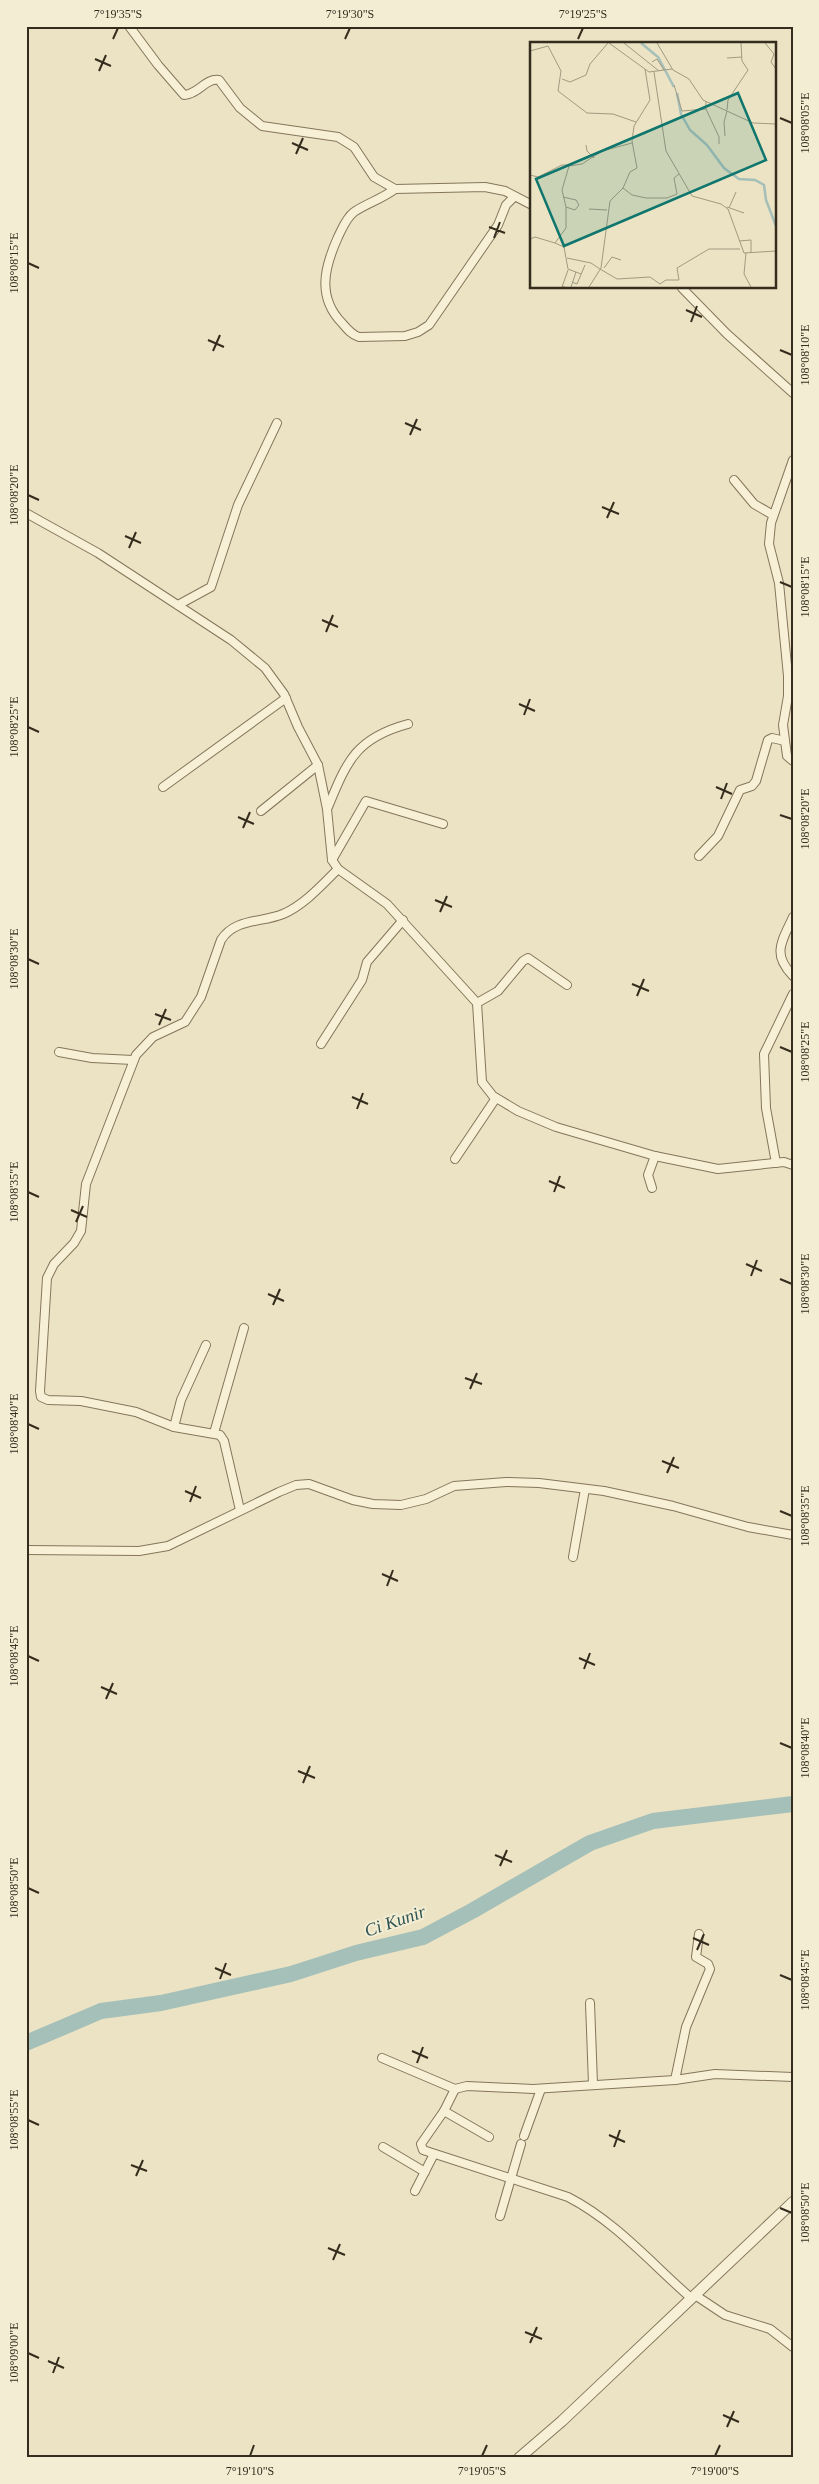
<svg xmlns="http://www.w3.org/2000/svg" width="819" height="2484" font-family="'Times New Roman',serif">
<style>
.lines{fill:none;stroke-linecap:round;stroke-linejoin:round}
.river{stroke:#a5bfb9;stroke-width:16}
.minor-casing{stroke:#85755b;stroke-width:10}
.tertiary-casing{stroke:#85755b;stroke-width:12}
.minor{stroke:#f7f0d6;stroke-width:8}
.tertiary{stroke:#f7f0d6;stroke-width:10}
.ticks{fill:none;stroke:#352c1e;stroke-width:2}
.labels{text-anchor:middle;stroke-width:4;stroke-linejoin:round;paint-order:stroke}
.water-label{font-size:18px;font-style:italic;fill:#2e5354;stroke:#f3edd3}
.inset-river{fill:none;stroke:#a5bfb9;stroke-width:2.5}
.inset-road{fill:none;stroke:#a29a81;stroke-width:1}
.view{fill:#0f766e;fill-opacity:0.15;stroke:#0f766e;stroke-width:2.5}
.inset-edge{fill:none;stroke:#352c1e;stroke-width:2.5}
.neatline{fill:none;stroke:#352c1e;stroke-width:2}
.ticks-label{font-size:12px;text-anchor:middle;fill:#352c1e}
</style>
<rect width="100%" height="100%" fill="#ebe3c3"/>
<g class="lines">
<path class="river" d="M 26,2043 L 101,2011 L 161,2003 L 291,1974 L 356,1953 L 423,1937 L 472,1911 L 590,1843 L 653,1821 L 793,1804"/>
<defs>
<g id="minor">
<path d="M 129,26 L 158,65 L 184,95 C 199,94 205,78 219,80 L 240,108 L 262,126 L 338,137 L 354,147 L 374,177 L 395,189 L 485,187 L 505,191 L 532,205"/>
<path d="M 395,189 C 382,199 367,203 354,212 C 346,218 342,229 338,237 C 324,268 317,297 342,323 C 347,329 352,335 359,337 L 405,336 L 418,332 L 429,325 L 498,225 L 506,205 L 514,197"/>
<path d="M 682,288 L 727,334 L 793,393"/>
<path d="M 793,460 L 771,523 L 769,544 L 779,583 L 788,676 L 788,696 L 783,725 L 787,756 L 793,761"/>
<path d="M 734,480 L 754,504 L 773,515"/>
<path d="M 26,513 L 98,553 L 231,640 L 265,668 L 284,694 L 298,727 L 318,765 L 327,809 L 332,860 L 338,869 L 387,904 L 477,1003 L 482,1082 L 493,1096 L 518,1111 L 556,1127 L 655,1156 L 718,1169 L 784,1162 L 793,1165"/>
<path d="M 178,605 L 211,587 L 238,505 L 277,423"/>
<path d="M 163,787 L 286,698"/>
<path d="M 328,807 C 347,761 356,738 408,724"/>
<path d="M 261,811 L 318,765"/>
<path d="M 699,856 L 718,836 L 740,790 L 752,786 L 756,781 L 768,740 L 772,738 L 785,741"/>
<path d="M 332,860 L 366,801 L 443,824"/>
<path d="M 793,917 C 781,943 772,954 793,976"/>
<path d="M 477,1003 L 498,991 L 523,961 L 528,958 L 567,985"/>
<path d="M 321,1044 L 362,980 L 367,962 L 403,920"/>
<path d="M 59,1052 L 92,1058 L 133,1060"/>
<path d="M 455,1159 L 496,1098"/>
<path d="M 776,1163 L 766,1108 L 764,1054 L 793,994"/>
<path d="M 652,1188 L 648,1175 L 655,1156"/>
<path d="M 174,1427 L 181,1400 L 206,1345"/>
<path d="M 214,1433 L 244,1328"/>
<path d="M 240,1510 L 224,1441 L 220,1435 L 174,1427 L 136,1412 L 81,1401 L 48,1400 L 41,1397 L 40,1391 L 47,1278 L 54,1264 L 74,1243 L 81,1231 L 86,1184 L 136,1055 L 153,1037 L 185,1022 L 201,997 L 221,940 C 235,918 261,923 283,914 C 304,905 322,885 338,869"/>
<path d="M 26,1550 L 139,1551 L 168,1546 L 279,1492 L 296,1485 L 309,1484 L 353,1500 L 373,1504 L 401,1505 L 426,1499 L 454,1486 L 506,1482 L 539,1483 L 604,1491 L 673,1506 L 748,1527 L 793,1535"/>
<path d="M 573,1557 L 585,1489"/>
<path d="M 590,2003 L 593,2084"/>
<path d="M 382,2058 L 455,2089 L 467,2086 L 533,2089 L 675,2080 L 715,2074 L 793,2077"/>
<path d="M 675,2080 L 686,2027 L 710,1969 L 708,1964 L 696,1957 L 699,1934"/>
<path d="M 455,2089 L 444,2111 L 489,2137"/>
<path d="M 444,2111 L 421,2144 L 423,2150 L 568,2197 C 615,2221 652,2264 691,2298"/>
<path d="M 524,2136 L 541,2089"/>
<path d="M 383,2147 L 425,2172"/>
<path d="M 415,2191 L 434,2154"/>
<path d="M 500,2216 L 521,2144"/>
<path d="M 695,2295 L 725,2315 L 770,2329 L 793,2347"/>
</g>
<path id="tertiary" d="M 519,2458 L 562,2421 L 793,2202"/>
</defs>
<use href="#minor" class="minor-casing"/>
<use href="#tertiary" class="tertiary-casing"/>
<use href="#minor" class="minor"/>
<use href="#tertiary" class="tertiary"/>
</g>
<path class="ticks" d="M 113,39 L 118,28M 345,39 L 350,28M 578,39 L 583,28M 95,59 L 111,66M 99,71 L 106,55M 780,118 L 792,123M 292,143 L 308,150M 296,154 L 303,138M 489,227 L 505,233M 494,238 L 500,222M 28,263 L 39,268M 686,310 L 702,317M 691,322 L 697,306M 208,340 L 224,347M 780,350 L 792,355M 213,351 L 220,335M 405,423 L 421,430M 410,435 L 417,419M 28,495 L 39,500M 602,507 L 619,514M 607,518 L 614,502M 125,536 L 141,543M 129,548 L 136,532M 780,582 L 792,587M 322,620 L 338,627M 326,632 L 333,615M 519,704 L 535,711M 524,715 L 530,699M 28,727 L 39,732M 716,787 L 732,794M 721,799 L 727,783M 780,815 L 792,819M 238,817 L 254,824M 243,828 L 250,812M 435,900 L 452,907M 440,912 L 447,896M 28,959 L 39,964M 632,984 L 649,991M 637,996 L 644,979M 155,1014 L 171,1020M 159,1025 L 166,1009M 780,1047 L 792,1052M 352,1097 L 368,1104M 357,1109 L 363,1093M 549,1181 L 565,1188M 28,1192 L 39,1197M 554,1192 L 560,1176M 71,1210 L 87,1217M 76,1222 L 83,1206M 746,1264 L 762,1271M 751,1276 L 757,1260M 780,1279 L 792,1284M 268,1294 L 284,1301M 273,1305 L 280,1289M 465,1378 L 482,1384M 470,1389 L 477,1373M 28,1424 L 39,1429M 662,1461 L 679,1468M 667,1473 L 674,1457M 185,1491 L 201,1498M 190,1502 L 196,1486M 780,1511 L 792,1516M 382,1574 L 398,1581M 387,1586 L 393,1570M 28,1656 L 39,1661M 579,1658 L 595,1665M 584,1669 L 590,1653M 101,1687 L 117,1694M 106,1699 L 113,1683M 780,1743 L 792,1748M 298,1771 L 315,1778M 303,1783 L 310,1766M 495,1855 L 512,1862M 500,1866 L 507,1850M 28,1888 L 39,1893M 693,1938 L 709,1945M 697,1950 L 704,1934M 215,1968 L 231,1975M 780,1975 L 792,1980M 220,1979 L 226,1963M 412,2051 L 428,2058M 417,2063 L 423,2047M 28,2120 L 39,2125M 609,2135 L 625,2142M 614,2147 L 620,2130M 131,2165 L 147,2171M 136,2176 L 143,2160M 780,2208 L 792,2213M 328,2248 L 345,2255M 333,2260 L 340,2244M 525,2332 L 542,2339M 530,2343 L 537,2327M 28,2353 L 39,2358M 48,2361 L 64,2368M 53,2373 L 59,2357M 723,2415 L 739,2422M 727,2427 L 734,2411M 250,2456 L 254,2445M 482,2456 L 487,2445M 715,2456 L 720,2445"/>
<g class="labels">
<g class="water-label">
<text transform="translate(395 1921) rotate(-19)" y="6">Ci Kunir</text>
</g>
</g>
<g transform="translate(530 42)">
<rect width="246" height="246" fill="#ebe3c3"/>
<path class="inset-river" d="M 111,1 L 128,15 L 144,45M 147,51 L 151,72 L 160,88 L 177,103 L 194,126 L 209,137 L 225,138 L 234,143 L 236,158 L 246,184"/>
<path class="inset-road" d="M 79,1 L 119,30 L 142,27M 94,1 L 129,29M 127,1 L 143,28 L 159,37 L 173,58 L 223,81 L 246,82M 235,1 L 244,12 L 241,20 L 246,27M 0,9 L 18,4 L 31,29 L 28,49 L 57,71 L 83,72 L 106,80M 197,16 L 212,15M 122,20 L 127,17 L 134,28M 124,30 L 136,109 L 162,154 L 191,162 L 198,167 L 214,211 L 246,209M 32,37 L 40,40 L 56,33 L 60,22 L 78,1M 144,43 L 152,69 L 176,67M 176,59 L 176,67 L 189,95 L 189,102M 197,68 L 198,58 L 218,28 L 212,19 L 211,1M 195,94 L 194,80 L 197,69M 56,103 L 57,109 L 64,116M 0,133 L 8,135 L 32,123 L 40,123M 93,146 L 102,153 L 116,156 L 137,156 L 147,152 L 144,136 L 149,132M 33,155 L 46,158 L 49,163 L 45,168 L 36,165M 197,165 L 214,171M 199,166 L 206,150M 59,167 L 77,168M 0,197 L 5,195 L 25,201M 209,199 L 221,198 L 221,210M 216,211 L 214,232 L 221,245M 37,216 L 61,221 L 70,227M 74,226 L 82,215 L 91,218M 70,227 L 87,237 L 120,235 L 130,242 L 136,238 L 149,238 L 147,226 L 179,207 L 210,207M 51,232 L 38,227 L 34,205 L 25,201 L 36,186 L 36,165 L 32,148 L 39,124 L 52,122 L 72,109 L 102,101M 42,240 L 47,242 L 55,223M 35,245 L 32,245 L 38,228M 41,245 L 46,230M 59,245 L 71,226 L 80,159 L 93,146 L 100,130 L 107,126 L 102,99 L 104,84 L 120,58 L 115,27"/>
<path class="view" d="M 208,51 L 236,118 L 34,204 L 6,137 Z"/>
<rect width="246" height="246" class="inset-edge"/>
</g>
<rect width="819" height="2484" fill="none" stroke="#f3edd3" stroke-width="55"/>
<rect x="28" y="28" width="764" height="2428" class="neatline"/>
<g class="ticks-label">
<text x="118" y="18">7°19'35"S</text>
<text x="350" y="18">7°19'30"S</text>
<text x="583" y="18">7°19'25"S</text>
<text transform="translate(805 123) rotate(-90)" y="4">108°08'05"E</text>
<text transform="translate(14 263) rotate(-90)" y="4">108°08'15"E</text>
<text transform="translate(805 355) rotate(-90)" y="4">108°08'10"E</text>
<text transform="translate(14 495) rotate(-90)" y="4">108°08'20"E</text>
<text transform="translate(805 587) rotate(-90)" y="4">108°08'15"E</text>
<text transform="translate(14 727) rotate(-90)" y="4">108°08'25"E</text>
<text transform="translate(805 819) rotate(-90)" y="4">108°08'20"E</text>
<text transform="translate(14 959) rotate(-90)" y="4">108°08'30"E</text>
<text transform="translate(805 1052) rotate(-90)" y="4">108°08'25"E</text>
<text transform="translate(14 1192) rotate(-90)" y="4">108°08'35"E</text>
<text transform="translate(805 1284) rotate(-90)" y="4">108°08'30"E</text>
<text transform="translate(14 1424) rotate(-90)" y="4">108°08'40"E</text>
<text transform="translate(805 1516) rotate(-90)" y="4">108°08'35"E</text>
<text transform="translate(14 1656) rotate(-90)" y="4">108°08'45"E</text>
<text transform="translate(805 1748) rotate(-90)" y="4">108°08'40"E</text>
<text transform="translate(14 1888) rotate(-90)" y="4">108°08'50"E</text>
<text transform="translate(805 1980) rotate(-90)" y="4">108°08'45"E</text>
<text transform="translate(14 2120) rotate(-90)" y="4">108°08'55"E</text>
<text transform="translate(805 2213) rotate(-90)" y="4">108°08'50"E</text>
<text transform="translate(14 2353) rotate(-90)" y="4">108°09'00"E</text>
<text x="250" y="2475">7°19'10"S</text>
<text x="482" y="2475">7°19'05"S</text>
<text x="715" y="2475">7°19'00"S</text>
</g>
</svg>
